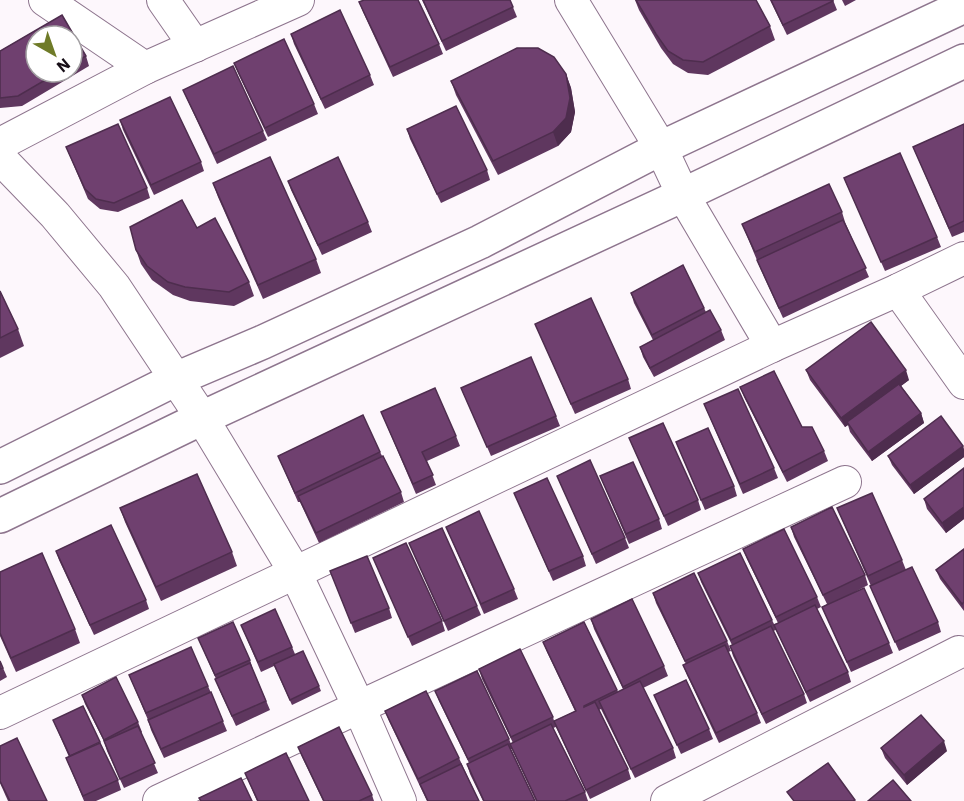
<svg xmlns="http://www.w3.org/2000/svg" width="964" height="801" font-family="'IBM Plex Sans',sans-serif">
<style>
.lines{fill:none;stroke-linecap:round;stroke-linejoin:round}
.street-casing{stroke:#8e758e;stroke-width:34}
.secondary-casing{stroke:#8e758e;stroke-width:36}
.street{stroke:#fff;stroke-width:32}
.secondary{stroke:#fff;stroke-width:33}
.wall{fill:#5f375f;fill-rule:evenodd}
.shaded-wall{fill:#4e2d4e}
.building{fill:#6f406f;stroke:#4e2d4e;stroke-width:1.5}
</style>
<rect width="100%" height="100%" fill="#fdf7fc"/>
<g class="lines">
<defs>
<g id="street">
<path d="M 45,0 L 145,68"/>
<path d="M 163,0 L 195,46"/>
<path d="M 571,0 L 661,148 L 683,195 L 772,346"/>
<path d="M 0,144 L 145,68 L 298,0"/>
<path d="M 0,158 L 55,215 L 114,286 L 202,418 L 295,572 L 359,707 L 400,801"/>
<path d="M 898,290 L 964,383"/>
<path d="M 0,713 L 772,346 L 898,290 L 964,258"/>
<path d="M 159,801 L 359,707 L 845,482"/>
<path d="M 667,801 L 959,652"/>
</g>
<g id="secondary">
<path d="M 0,467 L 176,379 L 263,342 L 480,242 L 661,148 L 964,6"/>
<path d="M 0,516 L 202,418 L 683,195 L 964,61"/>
</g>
</defs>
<use href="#street" class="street-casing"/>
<use href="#secondary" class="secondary-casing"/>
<use href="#street" class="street"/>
<use href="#secondary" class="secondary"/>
</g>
<g class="wall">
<path d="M 422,0 L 510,0 L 517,17 L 446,51 Z"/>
<path d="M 635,0 L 756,0 L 770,26 L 775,40 L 708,75 L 688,73 L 673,64 L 661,48 L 639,10 Z"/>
<path d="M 770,0 L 833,0 L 837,10 L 787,35 Z"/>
<path d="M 842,0 L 856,0 L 845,6 Z"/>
<path d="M 359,2 L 439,44 L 443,54 L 393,77 L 363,12 Z"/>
<path d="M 62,15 L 86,56 L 89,66 L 22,106 L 0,108 L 0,51 ZM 36,36 L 72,36 L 72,72 L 36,72 Z"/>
<path d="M 291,34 L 370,75 L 374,85 L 325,109 L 294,44 Z"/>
<path d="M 234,63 L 314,104 L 318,114 L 268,137 L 238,73 Z"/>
<path d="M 566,74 L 571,88 L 575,112 L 571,132 L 558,146 L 498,175 L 456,95 L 451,81 Z"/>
<path d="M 183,90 L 263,131 L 267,140 L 217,164 L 187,99 Z"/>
<path d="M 120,120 L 201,162 L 204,171 L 154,195 L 123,130 Z"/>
<path d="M 964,124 L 964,232 L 952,237 L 913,147 Z"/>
<path d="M 407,129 L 487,170 L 490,180 L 441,203 L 410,139 Z"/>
<path d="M 66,147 L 147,188 L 150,198 L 118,212 L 100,209 L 88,199 Z"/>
<path d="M 844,178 L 937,237 L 941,247 L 885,271 Z"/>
<path d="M 288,181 L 368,222 L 372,232 L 322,255 L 291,190 Z"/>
<path d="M 213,183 L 316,259 L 321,273 L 263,299 L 218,197 Z"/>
<path d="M 842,212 L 845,222 L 869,277 L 783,318 L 761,270 L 742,224 Z"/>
<path d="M 197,228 L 249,282 L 254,296 L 234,306 L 190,301 L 173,295 L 152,280 L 141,264 L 136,250 Z"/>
<path d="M 0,291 L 18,329 L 24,346 L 0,358 Z"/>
<path d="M 631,293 L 704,308 L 706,312 L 721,330 L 725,340 L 654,377 L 643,357 L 640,347 L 653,340 L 634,303 Z"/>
<path d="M 535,324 L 628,379 L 631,389 L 575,414 Z"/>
<path d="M 806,370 L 909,380 L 901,386 L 921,413 L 924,423 L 872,461 L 850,432 L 848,425 L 845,427 L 810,380 Z"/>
<path d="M 740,387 L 824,451 L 828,461 L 787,482 L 744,397 Z"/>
<path d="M 461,388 L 556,416 L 560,426 L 491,456 Z"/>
<path d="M 704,404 L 774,468 L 778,478 L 743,494 Z"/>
<path d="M 381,412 L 456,436 L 460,446 L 427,461 L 436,485 L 416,494 Z"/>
<path d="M 629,438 L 698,500 L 701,510 L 668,526 Z"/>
<path d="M 676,442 L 734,486 L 737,496 L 705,510 Z"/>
<path d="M 963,446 L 964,450 L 964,457 L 914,494 L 892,465 L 888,456 Z"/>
<path d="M 380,452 L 401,492 L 404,502 L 319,543 L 300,502 L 298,502 L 278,456 Z"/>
<path d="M 964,468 L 964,519 L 946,533 L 927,509 L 924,499 Z"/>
<path d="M 557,476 L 625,538 L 629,548 L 596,564 Z"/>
<path d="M 600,476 L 659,519 L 662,529 L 629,544 Z"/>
<path d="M 514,493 L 583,556 L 586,566 L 553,581 Z"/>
<path d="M 120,508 L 232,552 L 237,566 L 161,601 L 125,522 Z"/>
<path d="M 837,508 L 902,560 L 906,570 L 871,586 Z"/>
<path d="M 446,527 L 514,589 L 518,599 L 484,614 Z"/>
<path d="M 791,527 L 865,575 L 868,585 L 851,594 L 889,643 L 893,653 L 851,672 L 822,607 L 827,604 L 794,537 Z"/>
<path d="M 409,543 L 477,606 L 481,615 L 448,631 Z"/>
<path d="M 743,549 L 817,597 L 821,607 L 817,609 L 848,672 L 851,682 L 810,702 L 776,630 L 773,631 L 804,694 L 807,703 L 766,724 L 733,656 L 730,646 L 732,645 L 701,582 L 698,573 L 772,620 L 774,624 L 778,623 L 747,559 Z"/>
<path d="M 964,549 L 964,611 L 940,579 L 936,570 Z"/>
<path d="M 56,551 L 146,600 L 149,609 L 94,635 L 59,560 Z"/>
<path d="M 373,558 L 442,621 L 445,631 L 412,646 Z"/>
<path d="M 330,571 L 389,608 L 392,618 L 355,633 Z"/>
<path d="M 0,572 L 75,629 L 80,643 L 16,672 L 0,636 Z"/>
<path d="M 870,586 L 938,622 L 941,632 L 899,651 Z"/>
<path d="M 653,593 L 727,641 L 731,651 L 728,652 L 757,713 L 761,723 L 719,743 L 687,675 L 683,665 L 686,664 L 656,603 Z"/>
<path d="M 591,619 L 664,666 L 668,676 L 643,688 L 673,748 L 676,758 L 635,778 L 601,709 L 599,710 L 628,769 L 631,779 L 590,799 L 556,727 L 553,728 L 585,792 L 588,801 L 536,801 L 512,749 L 511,749 L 535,801 L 483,801 L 470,774 L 467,764 L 469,763 L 439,701 L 435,691 L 509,739 L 511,744 L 513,743 L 482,679 L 479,669 L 553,717 L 554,721 L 575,711 L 547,652 L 543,642 L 584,622 L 618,692 L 623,689 L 594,629 Z"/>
<path d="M 241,625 L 292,647 L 295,654 L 319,686 L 321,691 L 292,705 L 274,666 L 261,672 Z"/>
<path d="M 198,638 L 250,660 L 253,670 L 270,710 L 236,726 L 219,689 L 216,679 Z"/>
<path d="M 0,661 L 7,677 L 0,681 Z"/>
<path d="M 129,675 L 208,686 L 227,731 L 164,758 L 151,730 L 148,720 Z"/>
<path d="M 82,695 L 138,722 L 142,732 L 141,733 L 158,773 L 124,788 L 107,751 L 104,741 L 85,704 Z"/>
<path d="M 654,695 L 709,729 L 713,739 L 681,754 Z"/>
<path d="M 385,711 L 459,758 L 479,801 L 427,801 L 389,721 Z"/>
<path d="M 53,720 L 118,780 L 121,790 L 96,801 L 84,801 L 66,758 L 69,757 Z"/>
<path d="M 0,746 L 47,801 L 8,801 L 0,783 Z"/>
<path d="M 298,747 L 372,795 L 374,801 L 323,801 L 302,757 Z"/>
<path d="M 881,748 L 947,751 L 907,785 L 885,758 Z"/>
<path d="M 245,773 L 309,801 L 257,801 Z"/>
</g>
<g class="shaded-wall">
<path d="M 566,74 L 571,88 L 575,112 L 571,132 L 558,146 L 553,132 Z"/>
<path d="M 906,370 L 909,380 L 848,425 L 847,422 L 848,425 L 845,427 L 841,418 Z"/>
<path d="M 921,413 L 924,423 L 872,461 L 868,452 Z"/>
<path d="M 963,446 L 964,450 L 964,457 L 914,494 L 910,485 Z"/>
<path d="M 964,507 L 964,519 L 946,533 L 942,523 Z"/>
<path d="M 944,741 L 947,751 L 907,785 L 904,775 Z"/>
</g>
<g class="building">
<path d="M 364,0 L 418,0 L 439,44 L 390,67 L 359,2 Z"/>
<path d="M 423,0 L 510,0 L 513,7 L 442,41 Z"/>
<path d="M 636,0 L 756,0 L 770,26 L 703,62 L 683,60 L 668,51 L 656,34 Z"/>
<path d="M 771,0 L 833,0 L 833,1 L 783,25 Z"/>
<path d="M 340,10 L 370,75 L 321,99 L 291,34 Z"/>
<path d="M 62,15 L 86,56 L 72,64 L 72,36 L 36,36 L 36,72 L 59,72 L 18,96 L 0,98 L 0,51 Z"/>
<path d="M 284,39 L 314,104 L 265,128 L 234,63 Z"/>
<path d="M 517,48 L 538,48 L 554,57 L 566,74 L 570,98 L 566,118 L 553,132 L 493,161 L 451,81 Z"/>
<path d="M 233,66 L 263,131 L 214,154 L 183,90 Z"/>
<path d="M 170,97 L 201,162 L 151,185 L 120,120 Z"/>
<path d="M 456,106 L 487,170 L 437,194 L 407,129 Z"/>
<path d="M 118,124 L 147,188 L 114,203 L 96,199 L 85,189 L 66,147 Z"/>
<path d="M 964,124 L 964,221 L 949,228 L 913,147 Z"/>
<path d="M 900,153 L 937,237 L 881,262 L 844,178 Z"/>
<path d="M 270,157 L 316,259 L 258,285 L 213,183 Z"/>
<path d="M 338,157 L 368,222 L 318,245 L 288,181 Z"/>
<path d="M 829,184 L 842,212 L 755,252 L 742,224 Z"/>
<path d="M 182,200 L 197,228 L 215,218 L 249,282 L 229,292 L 185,287 L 168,282 L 147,266 L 136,250 L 130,227 Z"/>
<path d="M 843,220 L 866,268 L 779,308 L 757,260 Z"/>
<path d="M 683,265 L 704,308 L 652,335 L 631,293 Z"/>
<path d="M 0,291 L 18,329 L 0,338 Z"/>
<path d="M 591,298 L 628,379 L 571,404 L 535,324 Z"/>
<path d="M 710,310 L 721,330 L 650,368 L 640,347 Z"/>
<path d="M 871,322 L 906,370 L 841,418 L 806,370 Z"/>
<path d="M 531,357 L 556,416 L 487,447 L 461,388 Z"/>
<path d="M 774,371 L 802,427 L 812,427 L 824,451 L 783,472 L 740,387 Z"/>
<path d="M 899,384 L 921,413 L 868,452 L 847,422 Z"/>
<path d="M 435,388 L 456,436 L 422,452 L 433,475 L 413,484 L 381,412 Z"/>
<path d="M 738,389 L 774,468 L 740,484 L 704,404 Z"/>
<path d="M 363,415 L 380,452 L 295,493 L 278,456 Z"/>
<path d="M 941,416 L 963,446 L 910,485 L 888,456 Z"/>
<path d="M 663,423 L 698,500 L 664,516 L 629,438 Z"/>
<path d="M 708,428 L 734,486 L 701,500 L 676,442 Z"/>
<path d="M 383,456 L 401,492 L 316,533 L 298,496 Z"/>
<path d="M 590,460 L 625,538 L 592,554 L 557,476 Z"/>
<path d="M 633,462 L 659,519 L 626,534 L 600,476 Z"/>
<path d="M 964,468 L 964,507 L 942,523 L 924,499 Z"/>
<path d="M 197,474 L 232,552 L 156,587 L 120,508 Z"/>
<path d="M 547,478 L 583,556 L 549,571 L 514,493 Z"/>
<path d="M 872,493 L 902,560 L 868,576 L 837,508 Z"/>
<path d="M 832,507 L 865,575 L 823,595 L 791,527 Z"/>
<path d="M 479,511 L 514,589 L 481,604 L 446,527 Z"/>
<path d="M 111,525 L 146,600 L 90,625 L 56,551 Z"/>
<path d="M 442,528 L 477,606 L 444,621 L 409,543 Z"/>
<path d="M 784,529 L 817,597 L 776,617 L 743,549 Z"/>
<path d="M 406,543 L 442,621 L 408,637 L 373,558 Z"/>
<path d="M 964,549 L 964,602 L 962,604 L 936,570 Z"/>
<path d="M 42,553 L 75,629 L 11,658 L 0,633 L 0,572 Z"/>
<path d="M 740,553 L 772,620 L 731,640 L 698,573 Z"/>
<path d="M 367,556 L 389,608 L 351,623 L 330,571 Z"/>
<path d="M 912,567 L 938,622 L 895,642 L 870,586 Z"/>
<path d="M 694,573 L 727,641 L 685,661 L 653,593 Z"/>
<path d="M 864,588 L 889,643 L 847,662 L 822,607 Z"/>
<path d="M 632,599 L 664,666 L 623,687 L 591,619 Z"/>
<path d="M 815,605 L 848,672 L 806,692 L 774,625 Z"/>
<path d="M 275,609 L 292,647 L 258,662 L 241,625 Z"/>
<path d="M 233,622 L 250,660 L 215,675 L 198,638 Z"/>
<path d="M 584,622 L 617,690 L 584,706 L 584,707 L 595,702 L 628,769 L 586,790 L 554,721 L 576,711 L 543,642 Z"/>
<path d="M 771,626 L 804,694 L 762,714 L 730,646 Z"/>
<path d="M 725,645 L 757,713 L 716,733 L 683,665 Z"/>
<path d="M 191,647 L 208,686 L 146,713 L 129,675 Z"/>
<path d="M 520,649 L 553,717 L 511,737 L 479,669 Z"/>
<path d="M 303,651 L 319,686 L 290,700 L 274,664 Z"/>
<path d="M 0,661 L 3,668 L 0,669 Z"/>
<path d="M 250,663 L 266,701 L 232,716 L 215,679 Z"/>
<path d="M 477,671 L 509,739 L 468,759 L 435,691 Z"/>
<path d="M 116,677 L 138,722 L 104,740 L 82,695 Z"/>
<path d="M 686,680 L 709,729 L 677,745 L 654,695 Z"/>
<path d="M 640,681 L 673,748 L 631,769 L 599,701 Z"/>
<path d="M 426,691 L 459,758 L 418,779 L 385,711 Z"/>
<path d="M 211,692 L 223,721 L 161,749 L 148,720 Z"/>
<path d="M 83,706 L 100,742 L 70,756 L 53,720 Z"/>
<path d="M 921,715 L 944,741 L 904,775 L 881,748 Z"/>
<path d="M 551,724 L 585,792 L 565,801 L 537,801 L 510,744 Z"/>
<path d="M 138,726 L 155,763 L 120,779 L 104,741 Z"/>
<path d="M 339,727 L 372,795 L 359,801 L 324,801 L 298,747 Z"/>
<path d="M 17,738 L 47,801 L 10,801 L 0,781 L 0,746 Z"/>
<path d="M 100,743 L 118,780 L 83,796 L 66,758 Z"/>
<path d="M 508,744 L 535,801 L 484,801 L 467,764 Z"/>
<path d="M 286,753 L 309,801 L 258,801 L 245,773 Z"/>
<path d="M 828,763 L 855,800 L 853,801 L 794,801 L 787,792 Z"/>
<path d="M 461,764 L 479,801 L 428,801 L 420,784 Z"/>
<path d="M 241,778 L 252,801 L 201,801 L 199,798 Z"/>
<path d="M 893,780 L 911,801 L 868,801 Z"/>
</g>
<g transform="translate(54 54) rotate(140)"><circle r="28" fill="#ffffff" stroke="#a29fa2" stroke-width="1.5"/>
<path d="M0-4.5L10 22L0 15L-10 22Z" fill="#6f7b28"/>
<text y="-9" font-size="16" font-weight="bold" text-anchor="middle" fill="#170e17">N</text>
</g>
</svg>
